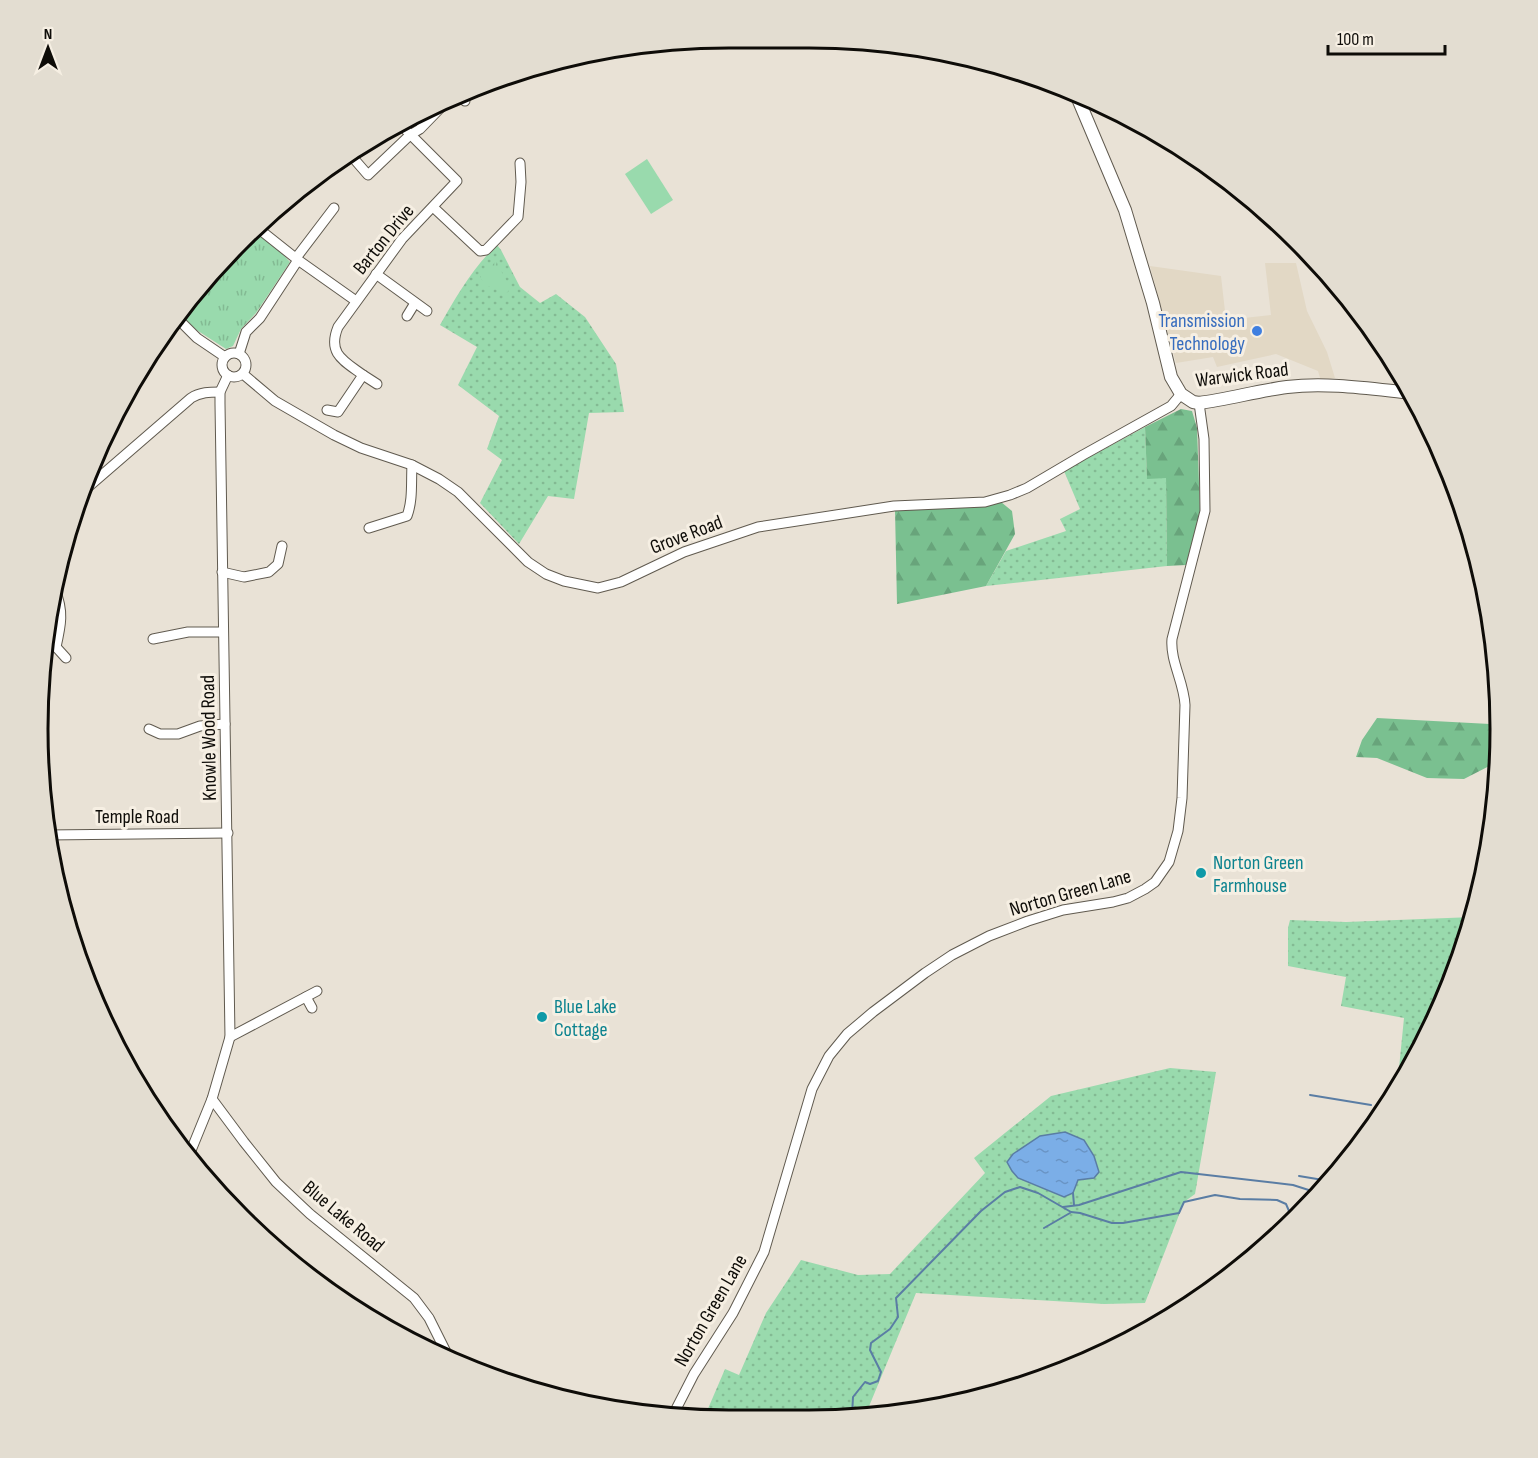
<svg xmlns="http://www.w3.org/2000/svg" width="1538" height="1458" font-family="'Sofia Sans Condensed',sans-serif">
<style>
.built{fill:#e2d8c5}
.grass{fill:url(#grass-dots)}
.forest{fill:url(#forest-firs)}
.park{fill:url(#park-tufts)}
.pitch{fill:#99daad}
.water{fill:url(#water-ripples);stroke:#5a7da4;stroke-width:1.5}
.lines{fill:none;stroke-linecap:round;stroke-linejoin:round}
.stream{stroke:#5a7da4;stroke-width:2}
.minor-casing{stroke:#605a4f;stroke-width:11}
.major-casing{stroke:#605a4f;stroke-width:14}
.minor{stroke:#fff;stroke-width:9}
.major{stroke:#fff;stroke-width:12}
.shop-dot{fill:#3f7fe0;stroke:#f6efe3;stroke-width:2}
.culture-dot{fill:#0f9aa8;stroke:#f6efe3;stroke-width:2}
.labels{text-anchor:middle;stroke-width:6;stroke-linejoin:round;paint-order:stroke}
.street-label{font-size:20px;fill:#0e0c08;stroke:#f6efe3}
.shop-label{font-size:20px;fill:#366cbe;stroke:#f6efe3;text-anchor:end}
.culture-label{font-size:20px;fill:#0d838f;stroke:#f6efe3;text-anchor:start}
.rim{fill:none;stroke:#0e0c08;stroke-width:3}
</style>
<defs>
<pattern id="grass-dots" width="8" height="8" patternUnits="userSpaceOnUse" patternTransform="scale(1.5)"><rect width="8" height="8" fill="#99daad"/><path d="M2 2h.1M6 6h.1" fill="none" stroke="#83ba93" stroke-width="1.8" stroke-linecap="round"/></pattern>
<pattern id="forest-firs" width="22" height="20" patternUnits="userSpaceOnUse" patternTransform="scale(1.5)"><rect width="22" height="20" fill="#7ac090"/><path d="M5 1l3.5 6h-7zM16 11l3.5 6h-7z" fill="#68a47b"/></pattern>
<pattern id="park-tufts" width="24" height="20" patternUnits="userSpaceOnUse" patternTransform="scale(1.5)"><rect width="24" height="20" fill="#99daad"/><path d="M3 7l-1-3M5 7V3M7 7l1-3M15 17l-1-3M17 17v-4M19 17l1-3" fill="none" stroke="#83ba93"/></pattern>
<pattern id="water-ripples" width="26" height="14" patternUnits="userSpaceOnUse" patternTransform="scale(1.5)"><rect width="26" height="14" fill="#7baee7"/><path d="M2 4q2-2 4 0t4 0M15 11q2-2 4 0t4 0" fill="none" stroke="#6994c5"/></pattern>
</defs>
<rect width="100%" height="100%" fill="#e9e2d6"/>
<path class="built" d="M 1265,263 L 1296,263 L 1307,311 L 1327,352 L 1335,378 L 1321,381 L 1318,371 L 1276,354 L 1217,367 L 1213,357 L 1176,363 L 1150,266 L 1221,276 L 1226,320 L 1271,315 Z"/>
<g class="grass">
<path d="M 497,245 L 501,250 L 520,287 L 540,303 L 556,294 L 585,317 L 616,364 L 624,412 L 589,413 L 574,499 L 548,496 L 519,544 L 480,503 L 502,460 L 487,449 L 499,416 L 458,385 L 477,347 L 440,325 C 456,297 473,267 497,245 Z"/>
<path d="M 1145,427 L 1147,478 L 1166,477 L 1167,566 L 986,586 L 1006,551 L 1066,531 L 1060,519 L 1080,509 L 1064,471 Z"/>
<path d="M 1473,917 L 1429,1035 L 1408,1069 L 1399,1068 L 1404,1018 L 1341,1006 L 1346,977 L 1288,966 L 1288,928 L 1290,920 L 1346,922 Z"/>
<path d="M 1170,1068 L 1216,1072 L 1195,1194 L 1184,1202 L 1145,1303 L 1104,1304 L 916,1293 L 865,1416 L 729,1420 L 704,1418 L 725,1369 L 739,1375 L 766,1313 L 801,1260 L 858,1275 L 890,1274 L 985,1173 L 974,1158 L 1051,1096 Z"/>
<path d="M 592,1396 L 629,1402 L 625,1410 L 594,1407 L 587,1405 Z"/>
</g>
<g class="forest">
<path d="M 1181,409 L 1192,411 L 1197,428 L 1200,511 L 1186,565 L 1167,566 L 1166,478 L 1147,479 L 1145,427 Z"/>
<path d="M 1001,502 L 1012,511 L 1015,534 L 986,586 L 897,604 L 895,510 L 976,506 Z"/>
<path d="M 1377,718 L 1490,724 L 1497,723 L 1499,761 L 1464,779 L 1427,778 L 1377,758 L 1356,757 L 1362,740 Z"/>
</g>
<g class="park">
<path d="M 255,233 L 277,248 L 290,262 L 256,313 L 241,329 L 233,346 L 226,349 L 195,329 L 180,314 L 209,273 Z"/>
<path d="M 496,261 L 510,288 L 507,293 L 498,287 L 486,286 L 480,277 L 483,270 L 486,272 Z"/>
</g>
<path class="pitch" d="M 647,159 L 673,200 L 651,214 L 625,174 Z"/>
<path class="water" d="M 1065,1132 L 1084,1140 L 1094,1156 L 1099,1172 L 1094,1178 L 1078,1180 L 1073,1193 L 1064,1197 L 1018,1178 L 1012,1171 L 1007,1162 L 1013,1154 L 1040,1136 Z"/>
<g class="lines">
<g class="stream">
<path d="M 1310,1095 L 1371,1105"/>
<path d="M 1299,1176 L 1329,1181"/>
<path d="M 1073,1193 L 1074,1205"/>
<path d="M 1063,1207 L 1079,1205 L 1181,1172 L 1293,1185 L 1318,1193"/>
<path d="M 1044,1228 L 1070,1213"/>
<path d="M 852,1416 L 853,1397 L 865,1382 L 870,1384 L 878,1381 L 881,1372 L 870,1350 L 871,1343 L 890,1329 L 898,1317 L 896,1298 L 981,1211 L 1005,1192 L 1020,1187 L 1038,1193 L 1071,1212 L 1080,1213 L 1112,1223 L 1123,1223 L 1179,1213 L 1184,1202 L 1215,1195 L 1240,1199 L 1277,1200 L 1286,1204 L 1289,1211 L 1285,1223 L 1286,1226"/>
</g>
<defs>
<g id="minor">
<path d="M 458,94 L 465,101"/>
<path d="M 348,152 L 368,175 L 410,135 L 420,129 L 451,97"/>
<path d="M 433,207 L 480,251 L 486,250 L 518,217 L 521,182 L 520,163"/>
<path d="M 259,229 L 298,260 L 356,301"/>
<path d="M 296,258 L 334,208"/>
<path d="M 376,274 L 427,311"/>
<path d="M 407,316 L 415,303"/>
<path d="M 177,318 L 197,338 L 225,357"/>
<circle cx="234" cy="365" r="12"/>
<path d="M 239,354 L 246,332 L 260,318 L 298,260"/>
<path d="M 243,374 L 275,401 L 334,435 L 361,448 L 412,465 L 439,479 L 458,492 L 528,562 L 546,574 L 564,581 L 598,588 L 621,582 L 684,552 L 758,527 L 894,506 L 985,502 L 1010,495 L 1027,488 L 1083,455 L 1171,406 L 1181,394"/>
<path d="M 363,375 L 377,384"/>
<path d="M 327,410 L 338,412 L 363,375 C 344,361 327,354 338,327 L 402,239 L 457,181 L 400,124"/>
<path d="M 80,494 L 191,398 C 200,392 210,392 220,392"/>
<path d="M 369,528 L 407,516 C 413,500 411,483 412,465"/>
<path d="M 222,572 L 244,577 L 269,572 L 278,564 L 282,546"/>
<path d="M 55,590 C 64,611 61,625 56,647 L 66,658"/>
<path d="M 153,639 L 188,632 L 223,632"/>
<path d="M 149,729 L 160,734 L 178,734 L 200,726 L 225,724"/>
<path d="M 47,835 L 228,833"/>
<path d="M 306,997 L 312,1008"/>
<path d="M 230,1037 L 317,991"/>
<path d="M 212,1099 L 244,1142 L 276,1182 L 310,1214 L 414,1298 L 429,1318 L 450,1360"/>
<path d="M 190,1153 L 212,1099 L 230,1037 L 220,404 L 220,392 L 228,375"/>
<path d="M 673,1415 L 694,1374 L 733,1313 L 764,1252 L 812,1089 L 829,1056 L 847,1034 L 873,1012 L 925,973 L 952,955 L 989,936 L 1028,921 L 1063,910 L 1113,902 L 1128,898 L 1145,889 L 1155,882 L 1169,862 L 1178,831 L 1182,798 L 1185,705 C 1184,682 1170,661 1172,639 L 1205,511 L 1204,439 L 1199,403"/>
</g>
<path id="major" d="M 1076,94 L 1125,210 L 1153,303 L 1171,377 L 1181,394 L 1193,402 L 1199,403 C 1229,399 1257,391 1287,387 C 1328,382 1372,389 1412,393"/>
</defs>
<use href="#minor" class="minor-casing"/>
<use href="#major" class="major-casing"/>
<use href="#minor" class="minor"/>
<use href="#major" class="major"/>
</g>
<circle class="shop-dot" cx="1257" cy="331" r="6"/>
<g class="culture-dot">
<circle cx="1201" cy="873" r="6"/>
<circle cx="542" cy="1017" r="6"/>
</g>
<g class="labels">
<g class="street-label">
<text transform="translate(383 239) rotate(-51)" y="7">Barton Drive</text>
<text transform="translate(1242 374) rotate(-7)" y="7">Warwick Road</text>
<text transform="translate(686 534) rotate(-21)" y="7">Grove Road</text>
<text transform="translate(208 738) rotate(-91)" y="7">Knowle Wood Road</text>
<text x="137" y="823">Temple Road</text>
<text transform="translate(1070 892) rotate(-16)" y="7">Norton Green Lane</text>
<text transform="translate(344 1216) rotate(40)" y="7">Blue Lake Road</text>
<text transform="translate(710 1310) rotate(-60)" y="7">Norton Green Lane</text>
</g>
<g class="shop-label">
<text x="1245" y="327">Transmission<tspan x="1245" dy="23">Technology</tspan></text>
</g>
<g class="culture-label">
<text x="1213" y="869">Norton Green<tspan x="1213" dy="23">Farmhouse</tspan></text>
<text x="554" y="1013">Blue Lake<tspan x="554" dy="23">Cottage</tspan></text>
</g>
</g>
<path d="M0 0H1538V1458H0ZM729 48H809A681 681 0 0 1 1490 729V729A681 681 0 0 1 809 1410H729A681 681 0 0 1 48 729V729A681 681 0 0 1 729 48Z" fill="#e3ddd1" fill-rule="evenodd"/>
<path class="rim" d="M729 48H809A681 681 0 0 1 1490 729V729A681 681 0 0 1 809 1410H729A681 681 0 0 1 48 729V729A681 681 0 0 1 729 48Z"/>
<g transform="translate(48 48)" stroke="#f6efe3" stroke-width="4.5" paint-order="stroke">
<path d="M0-4.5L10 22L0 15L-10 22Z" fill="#0e0c08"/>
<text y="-9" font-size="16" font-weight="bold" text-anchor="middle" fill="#0e0c08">N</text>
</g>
<path d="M1328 45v9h117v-9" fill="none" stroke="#0e0c08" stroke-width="3"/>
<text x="1337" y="45" font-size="18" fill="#0e0c08" stroke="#f6efe3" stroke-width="4.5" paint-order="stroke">100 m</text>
</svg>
